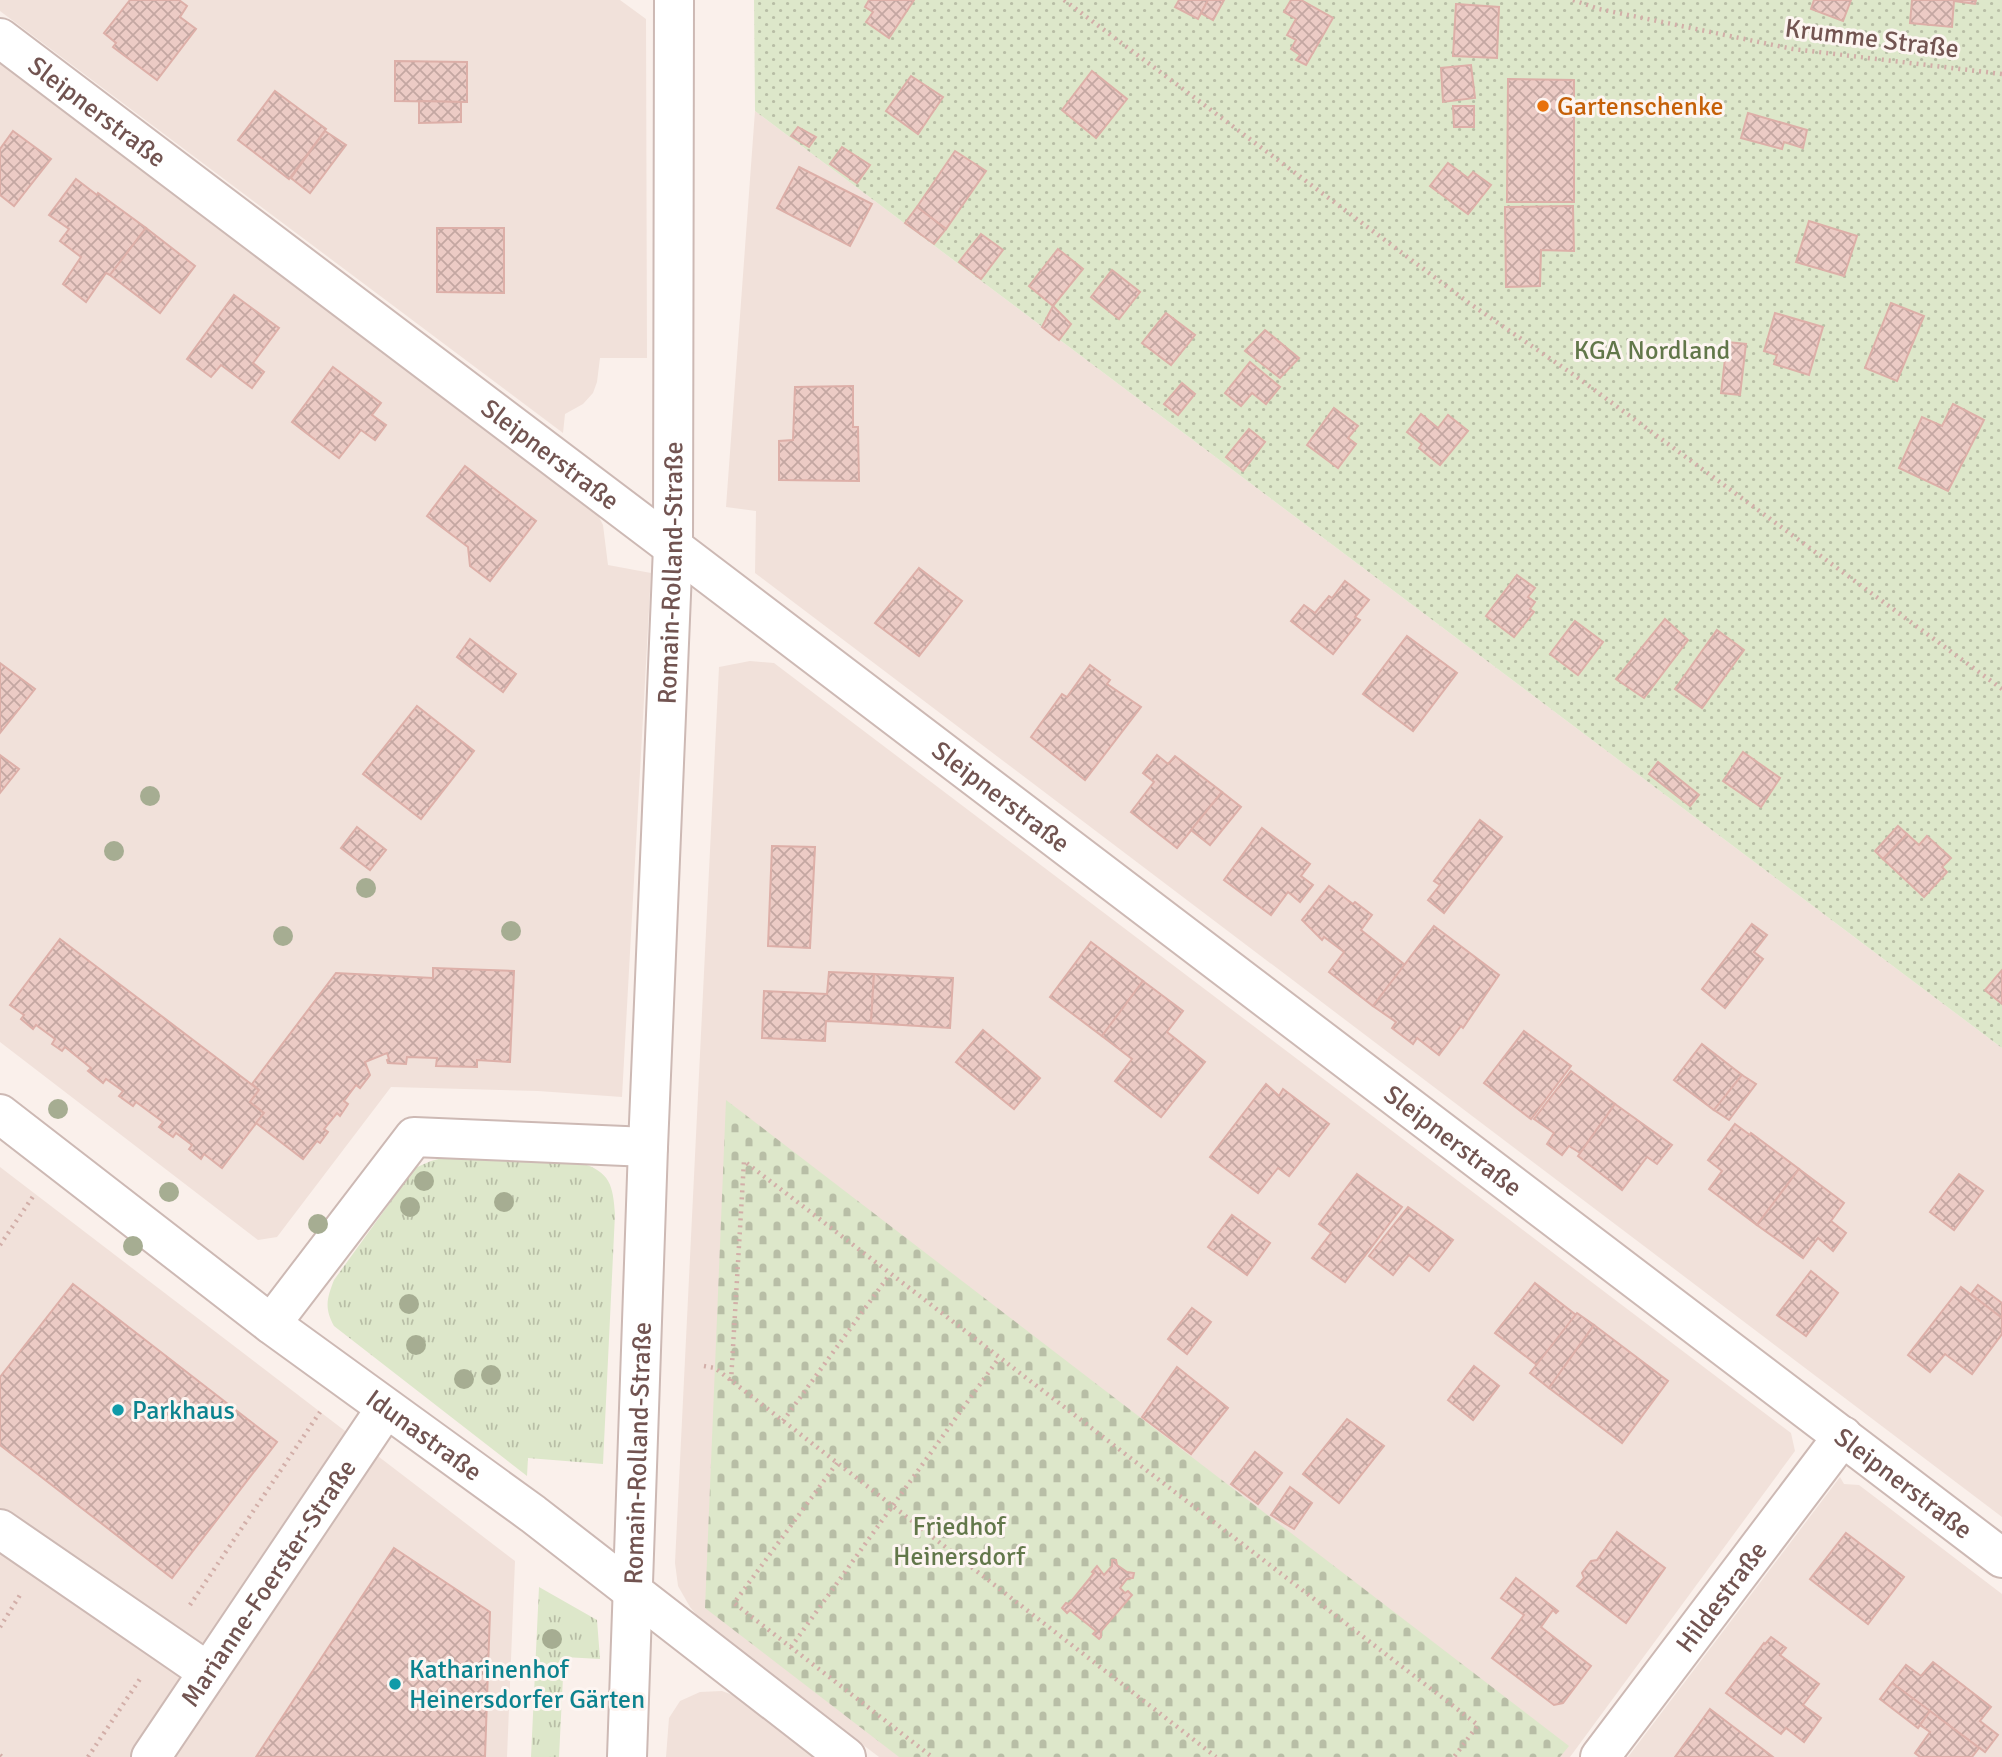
<svg xmlns="http://www.w3.org/2000/svg" width="2002" height="1757" font-family="Signika,sans-serif">
<style>
.residential{fill:#f1e1da}
.grass{fill:url(#grass-tufts)}
.cemetery{fill:url(#cemetery-stones)}
.garden{fill:url(#garden-dots)}
.building{fill:url(#building-cross-hatch);stroke:#ddafa8;stroke-width:2}
.lines{fill:none;stroke-linecap:round;stroke-linejoin:round}
.minor-casing{stroke:#cdb9b4;stroke-width:42}
.path{stroke:#d2aea8;stroke-width:4.5;stroke-dasharray:2 5;stroke-linecap:butt}
.minor{stroke:#fff;stroke-width:38}
.tree{fill:#a6ad92}
.food-dot{fill:#e8710a;stroke:#fdf5f1;stroke-width:2.5}
.culture-dot{fill:#0f9aa8;stroke:#fdf5f1;stroke-width:2.5}
.labels{text-anchor:middle;stroke-width:6;stroke-linejoin:round;paint-order:stroke}
.street-label{font-size:26px;fill:#725451;stroke:#fdf5f1}
.food-label{font-size:26px;fill:#c56008;stroke:#fdf5f1;text-anchor:start}
.park-label{font-size:26px;fill:#62774a;stroke:#fdf5f1}
.culture-label{font-size:26px;fill:#0d838f;stroke:#fdf5f1;text-anchor:start}
</style>
<defs>
<pattern id="grass-tufts" width="24" height="20" patternUnits="userSpaceOnUse" patternTransform="scale(1.75)"><rect width="24" height="20" fill="#dde7ca"/><path d="M3 7l-1-3M5 7V3M7 7l1-3M15 17l-1-3M17 17v-4M19 17l1-3" fill="none" stroke="#b8bea6"/></pattern>
<pattern id="cemetery-stones" width="16" height="16" patternUnits="userSpaceOnUse" patternTransform="scale(1.75)"><rect width="16" height="16" fill="#dde7ca"/><path d="M2 7V4a2 2 0 0 1 4 0v3zM10 15v-3a2 2 0 0 1 4 0v3z" fill="#b8bea6"/></pattern>
<pattern id="garden-dots" width="8" height="8" patternUnits="userSpaceOnUse" patternTransform="scale(1.75)"><rect width="8" height="8" fill="#dde7ca"/><path d="M2 2h.1M6 6h.1" fill="none" stroke="#b8bea6" stroke-width="1.8" stroke-linecap="round"/></pattern>
<pattern id="building-cross-hatch" width="8" height="8" patternUnits="userSpaceOnUse" patternTransform="scale(1.75)"><rect width="8" height="8" fill="#eccbc5"/><path d="M0 0l8 8M0 8l8-8" fill="none" stroke="#c4a7a2"/></pattern>
</defs>
<rect width="100%" height="100%" fill="#faf0eb"/>
<g class="residential">
<path d="M 0,0 L 620,0 L 646,19 L 647,358 L 600,358 L 597,382 L 593,393 L 583,404 L 565,414 L 563,433 L 0,11 Z"/>
<path d="M 0,58 L 595,509 L 603,525 L 608,565 L 651,573 L 622,1097 L 538,1091 L 391,1087 L 277,1237 L 258,1240 L 0,1042 Z"/>
<path d="M 755,111 L 2002,1048 L 2002,1517 L 755,573 L 756,511 L 726,507 Z"/>
<path d="M 750,661 L 774,663 L 1791,1433 L 1795,1451 L 1570,1757 L 879,1757 L 706,1626 L 690,1607 L 678,1586 L 675,1563 L 719,667 Z"/>
<path d="M 0,1167 L 515,1561 L 507,1757 L 0,1757 Z"/>
<path d="M 1840,1477 L 1844,1484 L 1859,1485 L 2002,1594 L 2002,1757 L 1628,1757 Z"/>
<path d="M 722,1691 L 741,1698 L 818,1757 L 666,1757 L 669,1718 L 680,1701 L 700,1692 Z"/>
</g>
<g class="grass">
<path d="M 450,1156 L 581,1163 C 610,1172 613,1185 615,1214 L 603,1464 L 528,1458 L 527,1476 L 334,1326 C 324,1308 327,1298 334,1280 L 415,1168 L 431,1161 Z"/>
<path d="M 539,1587 L 597,1620 L 600,1659 L 564,1657 L 559,1757 L 531,1757 Z"/>
</g>
<path class="cemetery" d="M 726,1100 L 1569,1746 L 1560,1757 L 899,1757 L 705,1608 Z"/>
<path class="garden" d="M 754,0 L 2002,0 L 2002,1048 L 755,111 Z"/>
<g class="building">
<path d="M 130,0 L 179,0 L 187,6 L 180,17 L 196,29 L 157,80 L 113,47 L 116,43 L 104,33 Z"/>
<path d="M 869,0 L 914,0 L 889,38 L 866,22 L 873,12 L 865,7 Z"/>
<path d="M 1179,0 L 1208,0 L 1198,19 L 1175,7 Z"/>
<path d="M 1208,0 L 1224,0 L 1213,20 L 1201,13 Z"/>
<path d="M 1291,0 L 1301,0 L 1333,18 L 1306,65 L 1296,60 L 1300,55 L 1291,49 L 1296,40 L 1287,35 L 1296,19 L 1284,12 Z"/>
<path d="M 1814,0 L 1851,0 L 1843,21 L 1811,9 Z"/>
<path d="M 1912,0 L 1976,0 L 1975,4 L 1954,1 L 1952,27 L 1910,23 Z"/>
<path d="M 1456,4 L 1499,7 L 1497,58 L 1453,56 Z"/>
<path d="M 395,61 L 467,62 L 467,102 L 395,101 Z"/>
<path d="M 1471,65 L 1475,98 L 1443,102 L 1441,68 Z"/>
<path d="M 1092,71 L 1127,99 L 1096,138 L 1062,110 Z"/>
<path d="M 911,76 L 943,97 L 918,134 L 886,111 Z"/>
<path d="M 1508,79 L 1574,80 L 1574,202 L 1507,202 Z"/>
<path d="M 275,91 L 326,129 L 289,179 L 238,140 Z"/>
<path d="M 419,101 L 461,102 L 461,122 L 419,123 Z"/>
<path d="M 1453,106 L 1474,106 L 1474,127 L 1454,127 Z"/>
<path d="M 1748,113 L 1807,130 L 1803,148 L 1784,142 L 1782,149 L 1741,138 Z"/>
<path d="M 798,127 L 816,137 L 809,147 L 791,136 Z"/>
<path d="M 13,131 L 51,159 L 14,206 L 0,195 L 0,149 Z"/>
<path d="M 325,131 L 346,145 L 310,193 L 291,178 Z"/>
<path d="M 842,147 L 870,165 L 857,183 L 830,164 Z"/>
<path d="M 955,151 L 986,171 L 946,229 L 917,207 Z"/>
<path d="M 1448,163 L 1468,178 L 1473,172 L 1491,185 L 1468,214 L 1430,186 Z"/>
<path d="M 799,167 L 872,204 L 850,246 L 777,208 Z"/>
<path d="M 76,179 L 97,195 L 98,193 L 146,228 L 110,275 L 106,273 L 86,302 L 63,284 L 81,257 L 60,241 L 69,229 L 49,215 Z"/>
<path d="M 1573,206 L 1574,251 L 1541,250 L 1540,286 L 1506,287 L 1505,207 Z"/>
<path d="M 917,207 L 946,229 L 934,244 L 905,223 Z"/>
<path d="M 1809,221 L 1857,236 L 1844,276 L 1796,262 Z"/>
<path d="M 146,228 L 195,266 L 160,313 L 110,275 Z"/>
<path d="M 437,228 L 504,228 L 504,293 L 437,292 Z"/>
<path d="M 981,234 L 1003,250 L 981,279 L 959,262 Z"/>
<path d="M 1058,249 L 1083,269 L 1053,306 L 1029,286 Z"/>
<path d="M 1112,270 L 1140,292 L 1119,319 L 1091,297 Z"/>
<path d="M 234,295 L 279,328 L 253,363 L 264,372 L 252,388 L 221,365 L 211,377 L 187,359 Z"/>
<path d="M 1891,303 L 1924,316 L 1897,381 L 1865,368 Z"/>
<path d="M 1053,306 L 1071,324 L 1059,340 L 1042,327 Z"/>
<path d="M 1166,313 L 1195,335 L 1171,365 L 1142,343 Z"/>
<path d="M 1775,313 L 1823,327 L 1809,375 L 1774,364 L 1777,355 L 1764,351 Z"/>
<path d="M 1265,330 L 1299,358 L 1280,378 L 1245,351 Z"/>
<path d="M 1727,342 L 1746,344 L 1740,395 L 1721,393 Z"/>
<path d="M 1250,362 L 1280,387 L 1266,404 L 1252,393 L 1241,406 L 1225,393 Z"/>
<path d="M 333,367 L 381,403 L 372,415 L 386,425 L 375,440 L 361,430 L 339,458 L 292,422 Z"/>
<path d="M 1182,383 L 1195,394 L 1178,415 L 1164,404 Z"/>
<path d="M 853,386 L 853,427 L 858,427 L 859,481 L 779,480 L 779,441 L 793,440 L 795,387 Z"/>
<path d="M 1953,404 L 1984,420 L 1948,491 L 1899,468 L 1922,417 L 1942,426 Z"/>
<path d="M 1334,408 L 1358,426 L 1348,438 L 1356,444 L 1338,468 L 1307,445 Z"/>
<path d="M 1421,414 L 1438,428 L 1448,415 L 1468,431 L 1440,465 L 1419,448 L 1422,444 L 1407,432 Z"/>
<path d="M 1249,429 L 1265,442 L 1243,471 L 1226,457 Z"/>
<path d="M 465,466 L 536,521 L 490,581 L 470,566 L 468,547 L 427,516 Z"/>
<path d="M 919,568 L 962,601 L 919,656 L 875,623 Z"/>
<path d="M 1517,575 L 1535,588 L 1528,597 L 1535,602 L 1530,609 L 1534,612 L 1514,637 L 1486,616 Z"/>
<path d="M 1345,581 L 1369,600 L 1355,617 L 1360,620 L 1333,654 L 1291,621 L 1304,605 L 1315,613 L 1329,596 L 1332,598 Z"/>
<path d="M 1665,619 L 1688,640 L 1644,698 L 1616,679 Z"/>
<path d="M 1575,621 L 1603,642 L 1578,675 L 1550,654 Z"/>
<path d="M 1717,630 L 1744,650 L 1702,708 L 1675,689 Z"/>
<path d="M 1407,636 L 1457,673 L 1413,731 L 1363,694 Z"/>
<path d="M 470,639 L 516,674 L 503,692 L 457,657 Z"/>
<path d="M 0,663 L 35,689 L 0,733 Z"/>
<path d="M 1090,665 L 1110,680 L 1107,684 L 1141,707 L 1085,780 L 1031,737 L 1062,694 L 1067,697 Z"/>
<path d="M 417,706 L 474,751 L 421,819 L 363,774 Z"/>
<path d="M 1743,752 L 1780,778 L 1761,807 L 1723,781 Z"/>
<path d="M 0,755 L 19,769 L 0,793 Z"/>
<path d="M 1157,755 L 1168,764 L 1175,756 L 1222,792 L 1177,848 L 1131,812 L 1154,782 L 1143,773 Z"/>
<path d="M 1658,762 L 1699,795 L 1690,806 L 1649,774 Z"/>
<path d="M 1222,792 L 1241,807 L 1210,845 L 1191,830 Z"/>
<path d="M 1480,820 L 1502,837 L 1444,913 L 1428,900 L 1440,885 L 1434,881 Z"/>
<path d="M 1898,826 L 1907,834 L 1883,859 L 1875,851 Z"/>
<path d="M 357,827 L 386,850 L 370,870 L 341,848 Z"/>
<path d="M 1262,828 L 1310,864 L 1301,876 L 1313,885 L 1300,902 L 1288,892 L 1271,915 L 1224,880 Z"/>
<path d="M 1907,834 L 1919,845 L 1927,836 L 1951,858 L 1942,867 L 1947,872 L 1924,897 L 1883,859 Z"/>
<path d="M 772,846 L 815,847 L 810,948 L 768,946 Z"/>
<path d="M 1329,886 L 1353,904 L 1355,902 L 1372,915 L 1361,930 L 1405,965 L 1373,1006 L 1329,972 L 1344,952 L 1324,937 L 1322,940 L 1302,920 Z"/>
<path d="M 1752,924 L 1767,935 L 1754,952 L 1763,959 L 1725,1008 L 1702,989 Z"/>
<path d="M 1434,926 L 1499,975 L 1463,1028 L 1461,1026 L 1439,1055 L 1417,1038 L 1413,1044 L 1392,1028 L 1396,1022 L 1373,1006 Z"/>
<path d="M 60,939 L 259,1090 L 250,1102 L 264,1113 L 222,1168 L 204,1154 L 201,1159 L 189,1149 L 192,1145 L 176,1133 L 173,1137 L 159,1127 L 163,1122 L 136,1102 L 133,1106 L 119,1096 L 123,1091 L 106,1079 L 103,1083 L 88,1071 L 91,1068 L 65,1047 L 62,1051 L 52,1044 L 55,1039 L 36,1025 L 33,1029 L 21,1019 L 24,1015 L 10,1005 Z"/>
<path d="M 1091,942 L 1143,981 L 1102,1036 L 1050,997 Z"/>
<path d="M 433,968 L 514,971 L 510,1062 L 477,1060 L 477,1067 L 436,1066 L 437,1058 L 407,1057 L 406,1064 L 388,1063 L 387,1060 L 389,1059 L 387,1053 L 365,1062 L 370,1075 L 360,1088 L 356,1085 L 344,1101 L 348,1104 L 340,1116 L 337,1113 L 324,1129 L 328,1132 L 320,1143 L 317,1141 L 303,1159 L 256,1123 L 264,1113 L 250,1102 L 259,1090 L 252,1084 L 336,973 L 433,978 Z"/>
<path d="M 2002,970 L 2002,1004 L 1985,990 Z"/>
<path d="M 829,972 L 874,974 L 871,1023 L 826,1021 L 825,1041 L 762,1038 L 764,991 L 827,994 Z"/>
<path d="M 874,974 L 953,978 L 950,1028 L 871,1023 Z"/>
<path d="M 1143,981 L 1183,1011 L 1167,1032 L 1205,1062 L 1161,1117 L 1115,1081 L 1132,1059 L 1102,1036 Z"/>
<path d="M 983,1030 L 1040,1078 L 1014,1109 L 956,1062 Z"/>
<path d="M 1524,1031 L 1571,1066 L 1531,1119 L 1484,1083 Z"/>
<path d="M 1702,1044 L 1742,1075 L 1714,1110 L 1674,1080 Z"/>
<path d="M 1571,1071 L 1615,1104 L 1580,1153 L 1569,1146 L 1562,1155 L 1547,1144 L 1554,1133 L 1534,1119 Z"/>
<path d="M 1742,1075 L 1756,1084 L 1729,1120 L 1714,1110 Z"/>
<path d="M 1266,1084 L 1279,1096 L 1283,1089 L 1329,1124 L 1289,1176 L 1278,1168 L 1258,1193 L 1210,1157 Z"/>
<path d="M 1615,1104 L 1672,1145 L 1657,1164 L 1647,1157 L 1622,1190 L 1578,1156 Z"/>
<path d="M 1735,1124 L 1750,1135 L 1751,1133 L 1799,1169 L 1757,1225 L 1709,1189 L 1722,1171 L 1708,1160 Z"/>
<path d="M 1799,1169 L 1844,1203 L 1831,1221 L 1846,1233 L 1833,1251 L 1818,1238 L 1803,1258 L 1757,1225 Z"/>
<path d="M 1357,1174 L 1402,1207 L 1345,1282 L 1312,1258 L 1331,1233 L 1319,1224 Z"/>
<path d="M 1959,1174 L 1983,1191 L 1954,1230 L 1930,1212 Z"/>
<path d="M 1408,1207 L 1453,1240 L 1429,1271 L 1409,1255 L 1393,1275 L 1369,1256 Z"/>
<path d="M 1232,1215 L 1270,1243 L 1247,1275 L 1208,1247 Z"/>
<path d="M 1811,1271 L 1838,1293 L 1806,1336 L 1777,1315 Z"/>
<path d="M 1535,1283 L 1576,1315 L 1537,1365 L 1495,1333 Z"/>
<path d="M 73,1284 L 277,1442 L 172,1578 L 0,1445 L 0,1377 Z"/>
<path d="M 1978,1285 L 2002,1303 L 2002,1318 L 1971,1294 Z"/>
<path d="M 1961,1287 L 2002,1318 L 2002,1334 L 1972,1374 L 1945,1354 L 1930,1372 L 1908,1355 Z"/>
<path d="M 1192,1308 L 1211,1322 L 1187,1354 L 1168,1339 Z"/>
<path d="M 1577,1313 L 1594,1325 L 1549,1388 L 1530,1373 Z"/>
<path d="M 1594,1325 L 1668,1381 L 1622,1443 L 1549,1388 Z"/>
<path d="M 1474,1366 L 1499,1386 L 1473,1420 L 1448,1400 Z"/>
<path d="M 1177,1367 L 1228,1408 L 1191,1454 L 1142,1417 Z"/>
<path d="M 1347,1419 L 1384,1446 L 1339,1503 L 1303,1474 Z"/>
<path d="M 1255,1452 L 1282,1473 L 1258,1504 L 1231,1484 Z"/>
<path d="M 1290,1487 L 1312,1503 L 1294,1529 L 1271,1515 Z"/>
<path d="M 1617,1532 L 1665,1568 L 1626,1623 L 1577,1586 L 1584,1578 L 1582,1573 L 1591,1561 L 1597,1560 Z"/>
<path d="M 1846,1533 L 1904,1577 L 1868,1624 L 1810,1579 Z"/>
<path d="M 394,1548 L 490,1612 L 485,1757 L 256,1757 Z"/>
<path d="M 1112,1560 L 1116,1560 L 1117,1565 L 1127,1572 L 1134,1573 L 1133,1578 L 1127,1579 L 1120,1588 L 1125,1593 L 1128,1591 L 1132,1595 L 1101,1631 L 1101,1637 L 1099,1639 L 1093,1634 L 1096,1631 L 1070,1610 L 1067,1613 L 1062,1608 L 1066,1603 L 1069,1604 L 1094,1573 L 1092,1572 L 1097,1566 L 1104,1575 L 1112,1566 Z"/>
<path d="M 1516,1578 L 1558,1611 L 1556,1613 L 1553,1610 L 1541,1627 L 1591,1666 L 1563,1703 L 1554,1705 L 1492,1658 L 1524,1615 L 1501,1598 Z"/>
<path d="M 1771,1637 L 1786,1648 L 1780,1655 L 1819,1684 L 1803,1705 L 1821,1718 L 1804,1742 L 1786,1728 L 1781,1734 L 1726,1693 L 1764,1643 L 1765,1644 Z"/>
<path d="M 1933,1662 L 1991,1707 L 1980,1721 L 1998,1735 L 1985,1752 L 1892,1683 L 1906,1665 L 1921,1676 Z"/>
<path d="M 1892,1683 L 1930,1711 L 1918,1728 L 1880,1699 Z"/>
<path d="M 1710,1709 L 1773,1757 L 1675,1757 Z"/>
<path d="M 1930,1711 L 1979,1748 L 1972,1757 L 1920,1757 L 1915,1753 L 1930,1732 L 1920,1725 Z"/>
</g>
<g class="lines">
<defs>
<g id="minor">
<path id="s1" d="M 0,38 L 673,547 L 2002,1558"/>
<path id="s2" d="M 0,1114 L 271,1324 L 533,1514 L 846,1757"/>
<path d="M 271,1324 L 414,1137 L 648,1147"/>
<path d="M 0,1529 L 208,1672"/>
<path id="s3" d="M 151,1757 L 386,1408"/>
<path id="s4" d="M 627,1757 L 648,1147 L 673,547 L 674,0"/>
<path id="s5" d="M 1600,1757 L 1843,1436"/>
</g>
</defs>
<use href="#minor" class="minor-casing"/>
<g class="path">
<path d="M 1064,0 L 1469,303 L 1574,375 L 2002,689"/>
<path d="M 1573,0 L 1599,9 L 1793,49 L 2002,74"/>
<path d="M 0,1245 L 34,1195"/>
<path d="M 704,1366 L 715,1368 L 1216,1757"/>
<path d="M 731,1381 L 744,1161 L 1478,1725 L 1454,1757"/>
<path d="M 783,1421 L 890,1274"/>
<path d="M 837,1463 L 734,1603 L 932,1757"/>
<path d="M 190,1605 L 320,1412"/>
<path d="M 0,1627 L 20,1595"/>
<path d="M 791,1647 L 999,1358"/>
<path d="M 0,1755 L 2,1757"/>
<path d="M 88,1757 L 140,1679"/>
</g>
<use href="#minor" class="minor"/>
</g>
<g class="tree">
<circle cx="150" cy="796" r="10"/>
<circle cx="114" cy="851" r="10"/>
<circle cx="366" cy="888" r="10"/>
<circle cx="511" cy="931" r="10"/>
<circle cx="283" cy="936" r="10"/>
<circle cx="58" cy="1109" r="10"/>
<circle cx="424" cy="1181" r="10"/>
<circle cx="169" cy="1192" r="10"/>
<circle cx="504" cy="1202" r="10"/>
<circle cx="410" cy="1207" r="10"/>
<circle cx="318" cy="1224" r="10"/>
<circle cx="133" cy="1246" r="10"/>
<circle cx="409" cy="1304" r="10"/>
<circle cx="416" cy="1345" r="10"/>
<circle cx="491" cy="1375" r="10"/>
<circle cx="464" cy="1379" r="10"/>
<circle cx="552" cy="1639" r="10"/>
</g>
<circle class="food-dot" cx="1543" cy="106" r="7"/>
<g class="culture-dot">
<circle cx="118" cy="1410" r="7"/>
<circle cx="395" cy="1684" r="7"/>
</g>
<g class="labels">
<g class="street-label">
<text transform="translate(1872 38) rotate(7)" y="9">Krumme Straße</text>
<text dy="9" stroke="none"><textPath href="#s1" startOffset="122">Sleipnerstraße</textPath></text>
<text dy="9" stroke="none"><textPath href="#s1" startOffset="690">Sleipnerstraße</textPath></text>
<text dy="9" stroke="none"><textPath href="#s4" startOffset="1185">Romain-Rolland-Straße</textPath></text>
<text dy="9" stroke="none"><textPath href="#s1" startOffset="1256">Sleipnerstraße</textPath></text>
<text dy="9" stroke="none"><textPath href="#s1" startOffset="1824">Sleipnerstraße</textPath></text>
<text dy="9" stroke="none"><textPath href="#s2" startOffset="532">Idunastraße</textPath></text>
<text dy="9" stroke="none"><textPath href="#s4" startOffset="304">Romain-Rolland-Straße</textPath></text>
<text dy="9" stroke="none"><textPath href="#s1" startOffset="2390">Sleipnerstraße</textPath></text>
<text dy="9" stroke="none"><textPath href="#s3" startOffset="210">Marianne-Foerster-Straße</textPath></text>
<text dy="9" stroke="none"><textPath href="#s5" startOffset="201">Hildestraße</textPath></text>
</g>
<g class="food-label">
<text x="1557" y="115">Gartenschenke</text>
</g>
<g class="park-label">
<text x="1652" y="359">KGA Nordland</text>
<text x="959" y="1535">Friedhof<tspan x="959" dy="30">Heinersdorf</tspan></text>
</g>
<g class="culture-label">
<text x="132" y="1419">Parkhaus</text>
<text x="409" y="1678">Katharinenhof<tspan x="409" dy="30">Heinersdorfer Gärten</tspan></text>
</g>
</g>
</svg>
